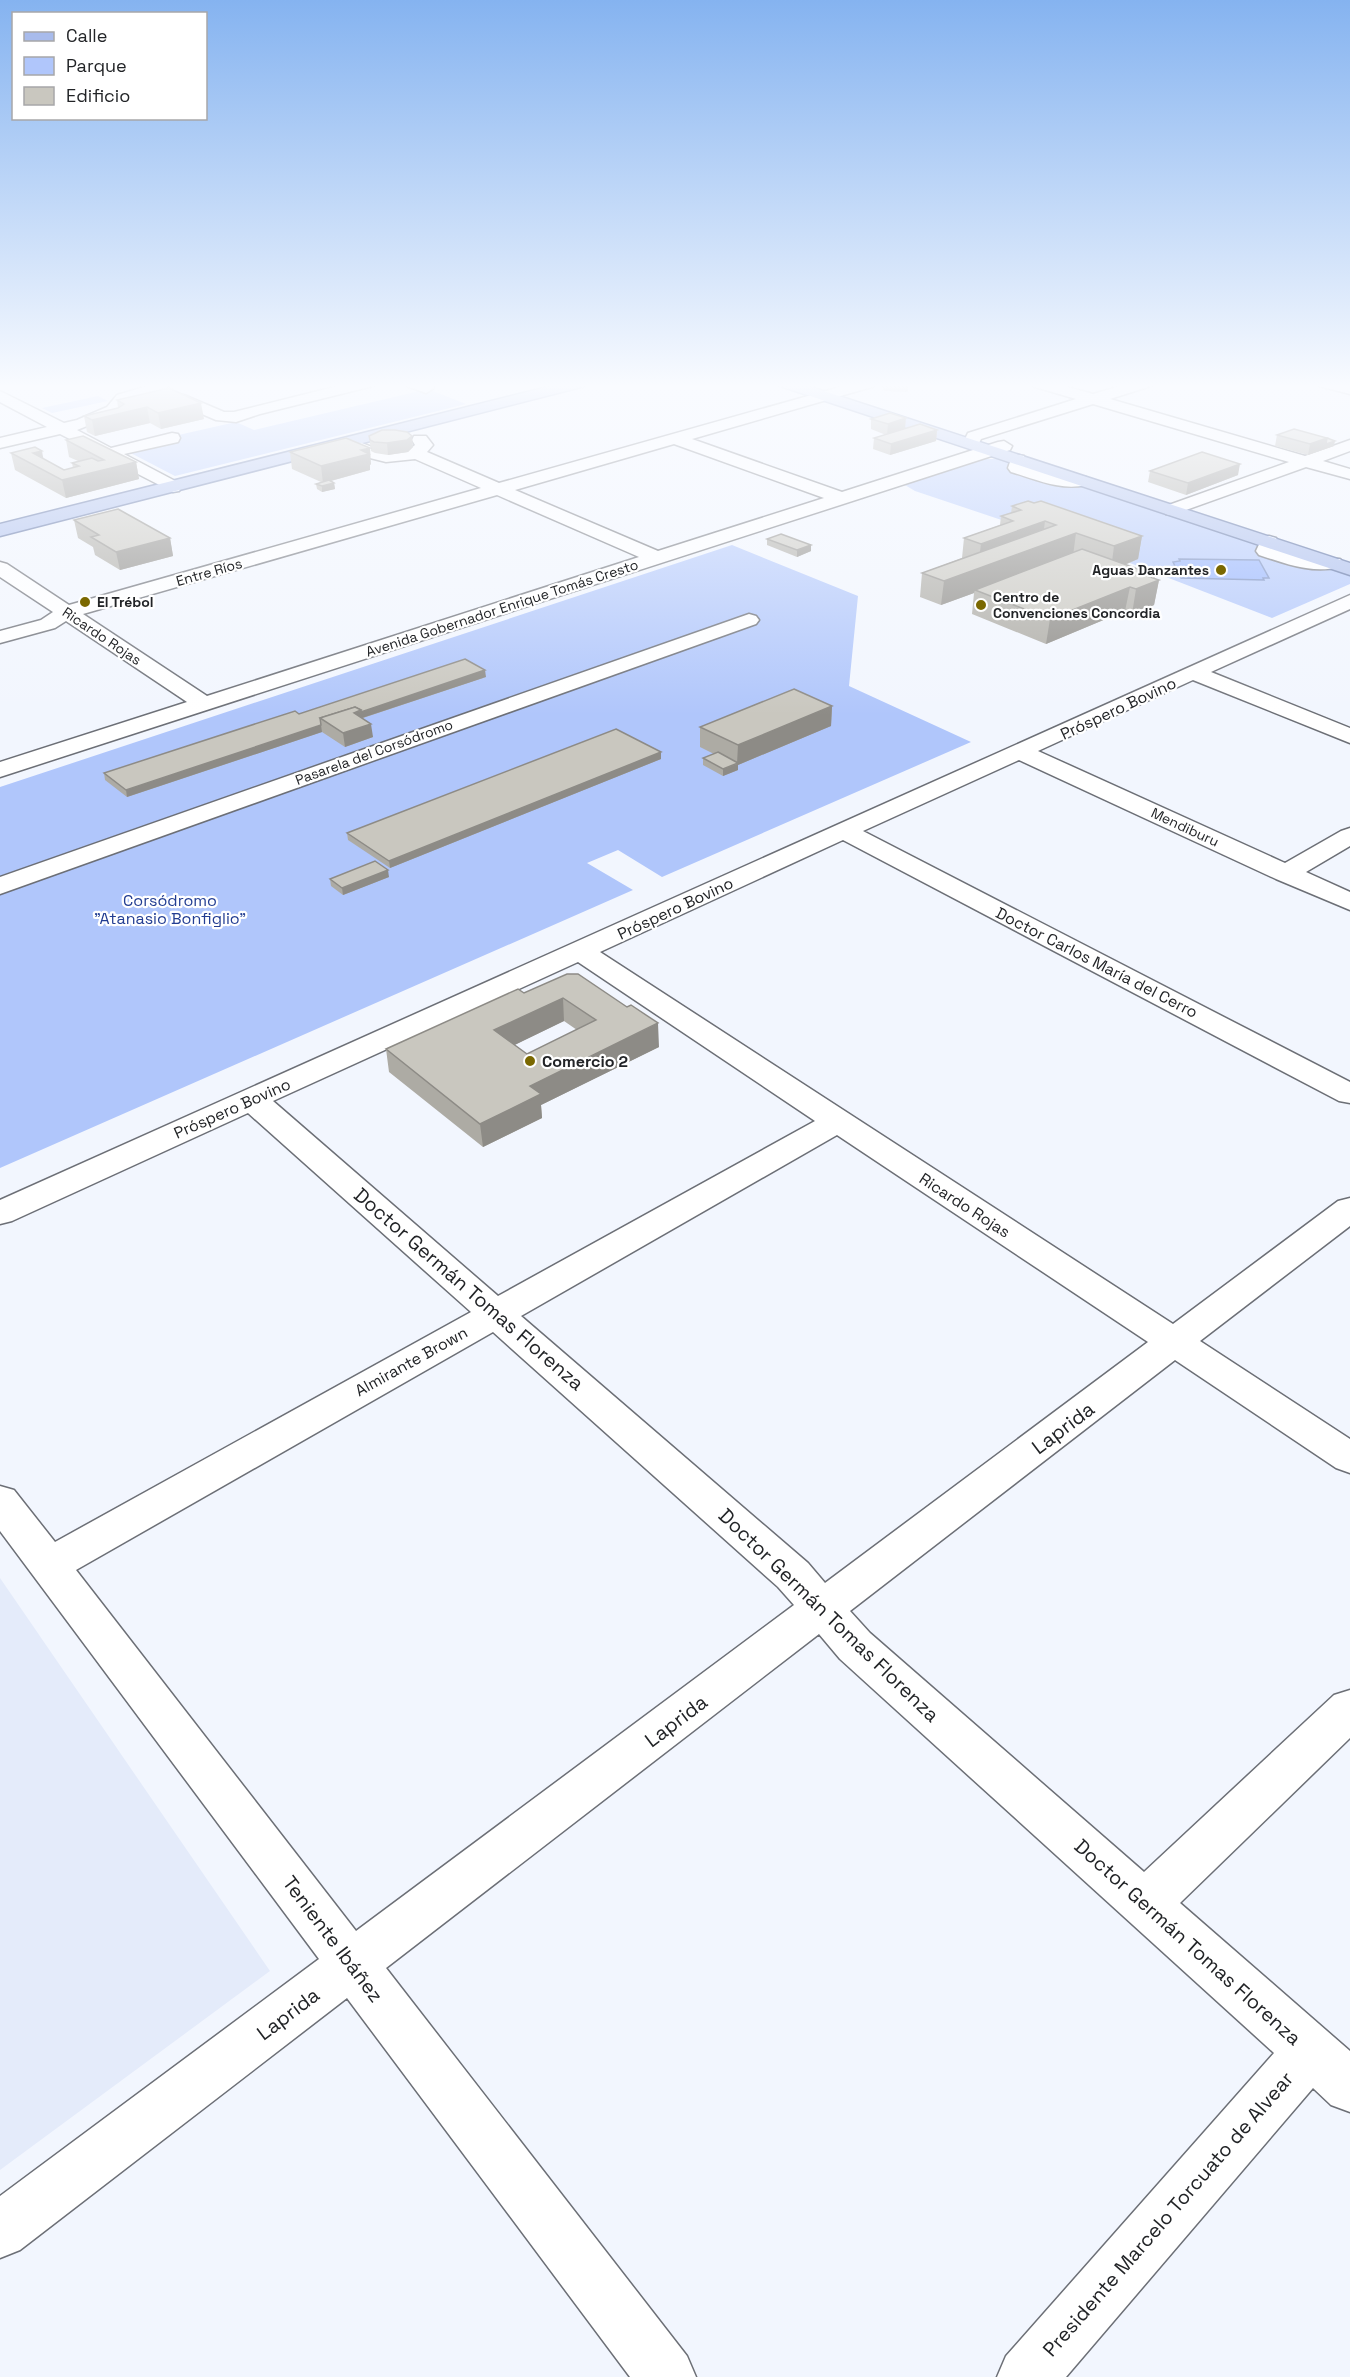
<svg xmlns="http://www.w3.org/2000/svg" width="1350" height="2377" font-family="'Space Grotesk',sans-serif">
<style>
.built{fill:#e4ebfa}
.green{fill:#b0c6fb}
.water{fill:#92b1fd;stroke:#7087bd;stroke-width:1.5}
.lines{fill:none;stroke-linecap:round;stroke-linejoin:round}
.minor-casing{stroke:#6c6f76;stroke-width:3}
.major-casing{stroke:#53699f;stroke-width:3}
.minor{fill:#fff;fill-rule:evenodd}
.major{fill:#a8bbec;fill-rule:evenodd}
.wall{fill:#adaba4;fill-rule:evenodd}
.shaded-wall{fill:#8d8b86}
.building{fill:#c9c7bf;stroke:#8d8b86;stroke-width:1.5;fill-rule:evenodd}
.poi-dot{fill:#7a6800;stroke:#fff;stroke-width:2}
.labels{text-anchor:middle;stroke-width:4.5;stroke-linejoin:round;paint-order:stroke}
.far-poi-label{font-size:14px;font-weight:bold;fill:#222427;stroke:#fff;text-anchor:start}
.far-street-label{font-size:14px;fill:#222427;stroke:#fff}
.street-label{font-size:16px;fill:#222427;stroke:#fff}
.park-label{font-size:16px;fill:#223d92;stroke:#fff}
.poi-label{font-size:16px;font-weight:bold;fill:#222427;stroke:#fff;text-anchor:start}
.near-street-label{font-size:20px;fill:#222427;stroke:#fff}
</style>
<rect width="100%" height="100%" fill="#f2f6fe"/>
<path class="built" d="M 0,1578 L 270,1971 L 0,2170 Z"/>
<g class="green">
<path d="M 428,389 L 466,404 L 175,476 L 121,448 L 236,422 L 254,430 Z"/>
<path d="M 98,396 L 108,401 L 52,413 L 42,408 Z"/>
<path d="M 980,459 L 1000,459 L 1010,463 L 1008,469 L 1051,483 L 1073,484 L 1259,545 L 1255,550 L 1313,569 L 1332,569 L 1350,574 L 1350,584 L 1272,618 L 1130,563 L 915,491 L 905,485 Z"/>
<path d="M 732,545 L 858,596 L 849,686 L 971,742 L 662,877 L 618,850 L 587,863 L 633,890 L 0,1168 L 0,787 Z"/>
</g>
<path class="water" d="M 1179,559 L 1259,560 L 1269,578 L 1263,578 L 1264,580 L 1181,578 L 1173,562 L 1180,561 Z"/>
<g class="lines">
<defs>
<g id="minor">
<path d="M 158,383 L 164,384 L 167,387 L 162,391 L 184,395 L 224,412 L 234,412 L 350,383 L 376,383 L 373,386 L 260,414 L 236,422 L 216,420 L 174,402 L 142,397 L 129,401 L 119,413 L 77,430 L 111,448 L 172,433 L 178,434 L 180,438 L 178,442 L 124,454 L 179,483 L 182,487 L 179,491 L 173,492 L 60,434 L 0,448 L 0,438 L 47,427 L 0,402 L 0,391 L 64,423 L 77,420 L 107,407 L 117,395 Z"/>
<path d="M 404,383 L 426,383 L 434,388 L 426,393 L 407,386 Z"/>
<path d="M 854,383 L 878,383 L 875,386 L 692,439 L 842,492 L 998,442 L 1004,441 L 1012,446 L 1010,450 L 0,777 L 0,762 L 187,702 L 66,621 L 55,628 L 0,643 L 0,631 L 41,620 L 53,612 L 0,577 L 0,562 L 7,564 L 69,605 L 481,488 L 415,459 L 386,462 L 358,455 L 338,448 L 336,444 L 338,440 C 362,434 390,467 415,445 L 412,440 L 414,436 L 426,436 L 433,445 L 427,452 L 499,483 ZM 674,444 L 824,498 L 658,551 L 515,490 ZM 497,495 L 639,557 L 207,696 L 83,614 Z"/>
<path d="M 1030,383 L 1053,383 L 1093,394 L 1131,383 L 1153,383 L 1151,386 L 1110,399 L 1305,456 L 1350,440 L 1350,451 L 1323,461 L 1350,469 L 1350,479 L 1306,467 L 1172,515 L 1166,514 L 1163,510 L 1166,506 L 1289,462 L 1093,404 L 981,439 L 979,443 L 967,443 L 965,439 L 968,433 L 1076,399 L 1032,386 Z"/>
<path d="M 1316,383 L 1350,384 L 1350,394 L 1319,386 Z"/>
<path d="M 1018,455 L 1024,456 L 1026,465 L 1059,476 L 1086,477 L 1089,481 L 1086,485 C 1060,491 1035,479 1011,472 L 1008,468 L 1012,456 Z"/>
<path d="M 1269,536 L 1276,538 L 1278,542 L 1276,548 L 1311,559 L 1340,559 L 1343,563 L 1340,567 C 1311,574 1287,564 1259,555 L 1256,551 L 1262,538 Z"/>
<path d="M 1350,595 L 1350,609 L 1211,672 L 1350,728 L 1350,743 L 1193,680 L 1038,751 L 1285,863 L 1341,831 L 1350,828 L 1350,846 L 1306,872 L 1350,892 L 1350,910 L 1276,879 L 1019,760 L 863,831 L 1350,1082 L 1350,1103 L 1339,1101 L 843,840 L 600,952 L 1173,1324 L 1338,1201 L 1350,1198 L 1350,1226 L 1200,1341 L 1350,1439 L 1350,1473 L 1336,1468 L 1175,1360 L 850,1611 L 870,1633 L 1144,1872 L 1334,1695 L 1350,1690 L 1350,1738 L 1180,1903 L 1350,2051 L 1350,2112 L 1331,2105 L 1313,2088 L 1066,2377 L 997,2377 L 1006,2356 L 1274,2053 L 840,1659 L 819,1634 L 386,1968 L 687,2356 L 696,2377 L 630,2377 L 347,1998 L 20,2250 L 0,2258 L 0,2196 L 319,1959 L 0,1531 L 0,1486 L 14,1490 L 55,1542 L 471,1312 L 248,1113 L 12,1221 L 0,1224 L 0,1200 ZM 578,962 L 815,1121 L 498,1296 L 273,1101 ZM 837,1135 L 1148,1342 L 825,1583 L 808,1563 L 521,1316 ZM 493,1332 L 778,1587 L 794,1605 L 356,1931 L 76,1570 Z"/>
<path d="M 749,614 L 756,616 L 759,620 L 756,624 L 0,894 L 0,877 Z"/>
</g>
<g id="major">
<path d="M 563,383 L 588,383 L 585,386 L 0,536 L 0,524 Z"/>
<path d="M 777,383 L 799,383 L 1350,563 L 1350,575 L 780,386 Z"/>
</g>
</defs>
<use href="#minor" class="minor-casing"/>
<use href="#major" class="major-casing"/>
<use href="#minor" class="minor"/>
<use href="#major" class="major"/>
</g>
<g class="wall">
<path d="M 882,383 L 907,383 L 908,391 L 905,392 L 884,391 L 882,386 Z"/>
<path d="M 117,400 L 204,419 L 161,429 L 150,423 L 95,436 L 87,432 L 84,416 L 118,408 Z"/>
<path d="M 871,419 L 905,429 L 937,430 L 936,441 L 890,455 L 873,449 L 874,438 L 886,435 L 871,429 Z"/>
<path d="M 1277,435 L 1334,446 L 1308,455 L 1275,446 Z"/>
<path d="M 369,436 L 413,447 L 408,452 L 388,455 L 375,453 L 371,451 Z"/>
<path d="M 66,440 L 136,462 L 139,479 L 66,498 L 15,470 L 11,453 L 43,459 L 64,470 L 73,468 L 72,463 L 78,461 L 69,457 Z"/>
<path d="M 290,452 L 371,464 L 370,465 L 370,470 L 331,481 L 334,483 L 335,489 L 322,492 L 317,489 L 316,484 L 321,482 L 292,469 Z"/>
<path d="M 1150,471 L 1238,475 L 1186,495 L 1148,482 Z"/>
<path d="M 1012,506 L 1142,536 L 1138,559 L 1125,565 L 1155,575 L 1154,579 L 1159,580 L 1154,605 L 1132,614 L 1125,611 L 1046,644 L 972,614 L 974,593 L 941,605 L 920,597 L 922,573 L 962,558 L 964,538 L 1000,525 L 1001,516 L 1011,513 Z"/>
<path d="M 74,520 L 170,538 L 173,556 L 120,570 L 95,555 L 93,547 L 78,538 Z"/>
<path d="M 767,539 L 811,551 L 797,557 L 767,545 Z"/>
<path d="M 486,677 L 363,718 L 373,737 L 345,747 L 322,732 L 127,797 L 105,780 L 104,773 L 299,714 Z"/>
<path d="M 832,706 L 831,726 L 738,765 L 738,770 L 723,776 L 703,765 L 703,758 L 714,754 L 700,747 L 700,727 Z"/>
<path d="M 661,752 L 661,759 L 390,868 L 348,840 L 347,833 Z"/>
<path d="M 389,877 L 343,895 L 331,886 L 330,879 Z"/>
<path d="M 567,974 L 659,1047 L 541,1105 L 542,1118 L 483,1147 L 389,1072 L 386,1049 L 524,993 ZM 564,1021 L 577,1030 L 527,1054 L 514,1045 Z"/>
</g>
<g class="shaded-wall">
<path d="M 908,386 L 908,391 L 905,392 L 906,387 Z"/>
<path d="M 201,403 L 204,419 L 161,429 L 158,413 Z"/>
<path d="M 147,407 L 150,423 L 95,436 L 92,420 Z"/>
<path d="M 906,418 L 905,429 L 887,435 L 888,424 Z"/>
<path d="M 937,430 L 936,441 L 890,455 L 891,444 Z"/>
<path d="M 412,436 L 413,447 L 408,452 L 388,455 L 387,443 Z"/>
<path d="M 1327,438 L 1335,441 L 1334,446 L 1308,455 L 1310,444 Z"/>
<path d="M 370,448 L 371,464 L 370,465 L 370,470 L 323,483 L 321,466 L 361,450 Z"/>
<path d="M 42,451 L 45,468 L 33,453 Z"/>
<path d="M 136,462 L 139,479 L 66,498 L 62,480 Z"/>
<path d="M 1240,464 L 1238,475 L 1186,495 L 1188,483 Z"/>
<path d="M 334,483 L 335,489 L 322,492 L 322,486 Z"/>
<path d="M 1045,521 L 1042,544 L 978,567 L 981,544 Z"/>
<path d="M 1076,533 L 1073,556 L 975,590 L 974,593 L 941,605 L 944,581 Z"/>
<path d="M 1142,536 L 1138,559 L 1111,570 L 1114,546 Z"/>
<path d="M 170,538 L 173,556 L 120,570 L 116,552 Z"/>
<path d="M 811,545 L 811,551 L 797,557 L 797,550 Z"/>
<path d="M 1155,575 L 1154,582 L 1159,580 L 1154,605 L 1132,614 L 1136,589 L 1150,577 Z"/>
<path d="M 1130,587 L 1125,611 L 1046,644 L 1050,619 Z"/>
<path d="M 485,670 L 486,677 L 362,718 L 354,713 Z"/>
<path d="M 832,706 L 831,726 L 738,765 L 738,770 L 723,776 L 723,769 L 737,764 L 738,745 Z"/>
<path d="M 371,724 L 373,737 L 345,747 L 343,733 Z"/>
<path d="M 321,725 L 322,732 L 127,797 L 126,790 Z"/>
<path d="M 661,752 L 661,759 L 390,868 L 389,861 Z"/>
<path d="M 388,870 L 389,877 L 343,895 L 342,888 Z"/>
<path d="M 563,998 L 564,1021 L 496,1054 L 494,1030 Z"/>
<path d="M 658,1023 L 659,1047 L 541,1105 L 542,1118 L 483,1147 L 480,1124 L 530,1086 Z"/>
</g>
<g class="building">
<path d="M 883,383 L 907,383 L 908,386 L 906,387 L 884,386 Z"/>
<path d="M 169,388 L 201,403 L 158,413 L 147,407 L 92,420 L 84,416 L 118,408 L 124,404 L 117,400 Z"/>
<path d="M 890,413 L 906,418 L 888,424 L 871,419 Z"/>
<path d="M 920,424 L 937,430 L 891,444 L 874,438 Z"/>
<path d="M 1294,429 L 1327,438 L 1310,444 L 1277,435 Z"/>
<path d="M 382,430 L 395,430 L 407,432 L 412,436 L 407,440 L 387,443 L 374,442 L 370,440 L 369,436 Z"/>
<path d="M 83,436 L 136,462 L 62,480 L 11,453 L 35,447 L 42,451 L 33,453 L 64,470 L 79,466 L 72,463 L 92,458 L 98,461 L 104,460 L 66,440 Z"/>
<path d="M 346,438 L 370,448 L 361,450 L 369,454 L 321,466 L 290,452 Z"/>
<path d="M 1327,438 L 1335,441 L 1326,444 Z"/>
<path d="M 1202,452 L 1240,464 L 1188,483 L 1150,471 Z"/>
<path d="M 329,480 L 334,483 L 322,486 L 316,484 Z"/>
<path d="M 1028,501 L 1034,503 L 1041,501 L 1142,536 L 1114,546 L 1076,533 L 944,581 L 922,573 L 1056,525 L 1045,521 L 981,544 L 964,538 L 1013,521 L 1001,516 L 1021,510 L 1012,506 Z"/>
<path d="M 118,509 L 170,538 L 116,552 L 91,537 L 99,535 L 74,520 Z"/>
<path d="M 781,534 L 811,545 L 797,550 L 767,539 Z"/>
<path d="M 1082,549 L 1155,575 L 1150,577 L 1159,580 L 1136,589 L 1130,587 L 1050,619 L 975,590 Z"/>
<path d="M 465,659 L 485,670 L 361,712 L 361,710 L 355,707 L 320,718 L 321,725 L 126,790 L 104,773 L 295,711 L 299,714 Z"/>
<path d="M 794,689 L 832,706 L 738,745 L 700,727 Z"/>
<path d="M 355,707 L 361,710 L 354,713 L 371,724 L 343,733 L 320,718 Z"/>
<path d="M 616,729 L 661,752 L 389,861 L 347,833 Z"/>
<path d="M 718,752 L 738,763 L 723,769 L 703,758 Z"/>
<path d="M 375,861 L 388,870 L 342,888 L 330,879 Z"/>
<path d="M 567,974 L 578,974 L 627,1007 L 631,1005 L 658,1023 L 530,1086 L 541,1094 L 480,1124 L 386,1049 L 518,989 L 524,993 ZM 563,998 L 596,1020 L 527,1054 L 494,1030 Z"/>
</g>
<linearGradient id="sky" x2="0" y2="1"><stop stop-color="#85b3f0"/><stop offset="0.54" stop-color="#f9fbff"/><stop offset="1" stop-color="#f9fbff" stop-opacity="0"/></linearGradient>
<rect width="1350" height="715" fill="url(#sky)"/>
<g class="poi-dot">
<circle cx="1221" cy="570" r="6"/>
<circle cx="85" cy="602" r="6"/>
<circle cx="981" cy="605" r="6"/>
<circle cx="530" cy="1061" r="6"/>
</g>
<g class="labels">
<g class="far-poi-label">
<text x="1209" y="575" text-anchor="end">Aguas Danzantes</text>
<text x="993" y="602">Centro de<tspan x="993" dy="16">Convenciones Concordia</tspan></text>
<text x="97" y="607">El Trébol</text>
</g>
<g class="far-street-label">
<text transform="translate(209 572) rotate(-16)" y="5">Entre Ríos</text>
<text transform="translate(502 608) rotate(-18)" y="5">Avenida Gobernador Enrique Tomás Cresto</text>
<text transform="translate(102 636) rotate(34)" y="5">Ricardo Rojas</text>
<text transform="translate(374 752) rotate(-20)" y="5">Pasarela del Corsódromo</text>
<text transform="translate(1185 827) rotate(25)" y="5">Mendiburu</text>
</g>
<g class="street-label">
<text transform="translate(1118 708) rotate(-25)" y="6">Próspero Bovino</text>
<text transform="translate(675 908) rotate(-25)" y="6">Próspero Bovino</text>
<text transform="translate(1097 962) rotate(27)" y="6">Doctor Carlos María del Cerro</text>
<text transform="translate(232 1108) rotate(-24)" y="6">Próspero Bovino</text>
<text transform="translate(965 1205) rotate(33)" y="6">Ricardo Rojas</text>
<text transform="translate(411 1361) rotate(-29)" y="6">Almirante Brown</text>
</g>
<g class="park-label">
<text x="170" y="906">Corsódromo<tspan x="170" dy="18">"Atanasio Bonfiglio"</tspan></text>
</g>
<g class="poi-label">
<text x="542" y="1067">Comercio 2</text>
</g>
<g class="near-street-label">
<text transform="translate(469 1289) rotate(41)" y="7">Doctor Germán Tomas Florenza</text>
<text transform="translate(1063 1428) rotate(-37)" y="7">Laprida</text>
<text transform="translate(829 1615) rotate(44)" y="7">Doctor Germán Tomas Florenza</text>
<text transform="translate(676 1721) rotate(-37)" y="7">Laprida</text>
<text transform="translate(333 1939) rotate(53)" y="7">Teniente Ibáñez</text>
<text transform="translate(1188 1942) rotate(42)" y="7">Doctor Germán Tomas Florenza</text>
<text transform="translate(288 2014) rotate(-37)" y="7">Laprida</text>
<text transform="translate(1168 2214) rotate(-49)" y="7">Presidente Marcelo Torcuato de Alvear</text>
</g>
</g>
<rect x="12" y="12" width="195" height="108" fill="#ffffff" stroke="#a7a7a9" stroke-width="1.5"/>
<rect x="24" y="32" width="30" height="9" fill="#a8bbec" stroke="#a7a7a9" stroke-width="1.5"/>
<text x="66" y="42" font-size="18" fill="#222427">Calle</text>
<rect x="24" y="57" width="30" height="18" fill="#b0c6fb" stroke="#a7a7a9" stroke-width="1.5"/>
<text x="66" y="72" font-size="18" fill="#222427">Parque</text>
<rect x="24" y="87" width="30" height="18" fill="#c9c7bf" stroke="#a7a7a9" stroke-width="1.5"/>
<text x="66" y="102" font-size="18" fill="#222427">Edificio</text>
</svg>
